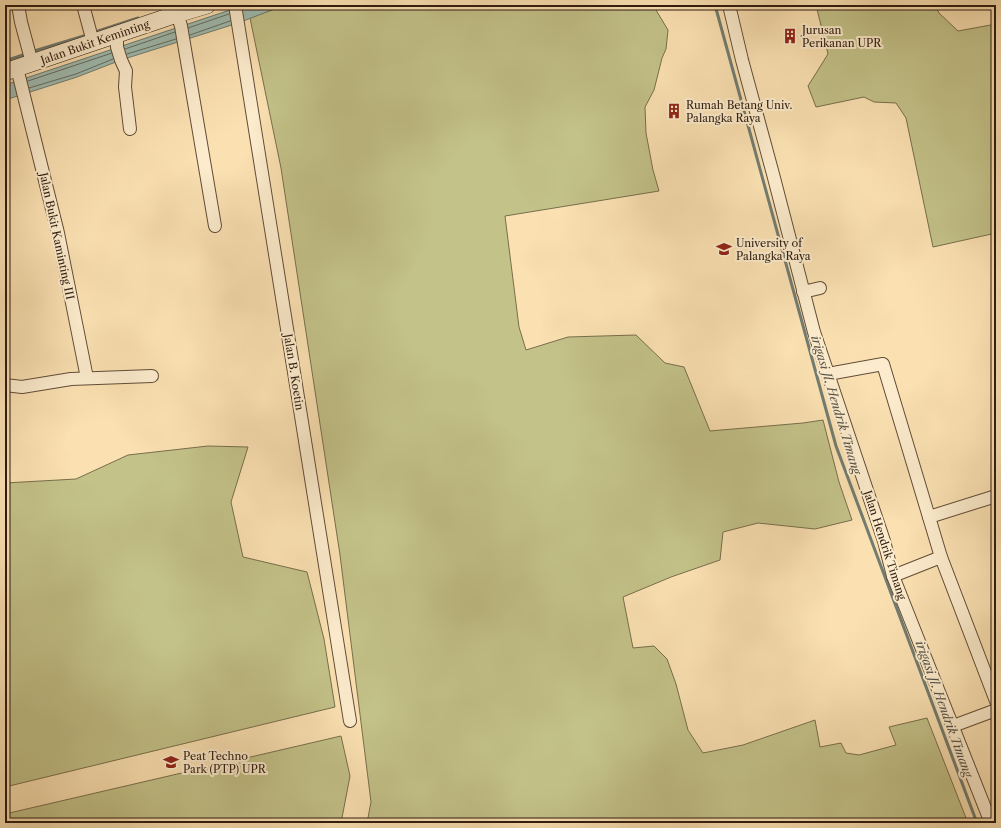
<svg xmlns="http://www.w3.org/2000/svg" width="1001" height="828" font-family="'Libre Caslon Text',serif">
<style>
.green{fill:#c3c289;stroke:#786e4c}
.water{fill:#9fbcb1;stroke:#727c71}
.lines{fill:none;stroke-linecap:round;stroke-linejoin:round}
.shore{stroke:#666c60;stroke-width:1}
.stream{stroke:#727c71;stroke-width:3}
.minor-casing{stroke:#614c38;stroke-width:14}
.secondary-casing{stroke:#2e1b10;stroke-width:18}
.minor{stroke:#fceccd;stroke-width:12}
.secondary{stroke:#fceccd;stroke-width:17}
.labels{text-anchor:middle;stroke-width:4;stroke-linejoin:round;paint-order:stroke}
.poi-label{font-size:11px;fill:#2e1b10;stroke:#fceccd;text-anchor:start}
.street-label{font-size:11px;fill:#2e1b10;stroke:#fceccd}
.water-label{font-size:12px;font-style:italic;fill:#565348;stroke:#fceccd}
</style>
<rect width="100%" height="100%" fill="#fbe1b2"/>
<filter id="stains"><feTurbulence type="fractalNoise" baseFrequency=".005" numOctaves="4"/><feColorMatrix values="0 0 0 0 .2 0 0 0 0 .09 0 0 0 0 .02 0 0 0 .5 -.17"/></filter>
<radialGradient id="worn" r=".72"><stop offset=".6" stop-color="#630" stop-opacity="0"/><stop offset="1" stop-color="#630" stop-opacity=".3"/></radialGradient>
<g class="green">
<path d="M 285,5 L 653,5 L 668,30 L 666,49 L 662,58 L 654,90 L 645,107 L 646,133 L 653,170 L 659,191 L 505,216 L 519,327 L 526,350 L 568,337 L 636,335 L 665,363 L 684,367 L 710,431 L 803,423 L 823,420 L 839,482 L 852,520 L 815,529 L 758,523 L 723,532 L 720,560 L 671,577 L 623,597 L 633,648 L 654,646 L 667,659 L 676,684 L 688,730 L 703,753 L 743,745 L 815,720 L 820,747 L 841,743 L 846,753 L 859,755 L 896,745 L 889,727 L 927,718 L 968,823 L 367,823 L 371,802 L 340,555 L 281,168 L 250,18 Z"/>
<path d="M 816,5 L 935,5 L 939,13 L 958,31 L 996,24 L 996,233 L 933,247 L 906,118 L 896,103 L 874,102 L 864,97 L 816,107 L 808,86 L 828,54 Z"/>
<path d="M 208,446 L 248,447 L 231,502 L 243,557 L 307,572 L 324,639 L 335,707 L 5,787 L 5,483 L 76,479 L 128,455 Z"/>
<path d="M 341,736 L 350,776 L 341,823 L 5,823 L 5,814 Z"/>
</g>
<path class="water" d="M 245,5 L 285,5 L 238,23 L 121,60 L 77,77 L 5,100 L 5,85 Z"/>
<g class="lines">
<g class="shore">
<path d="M 188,28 L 229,14"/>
<path d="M 190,35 L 230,21"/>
<path d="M 125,49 L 175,32"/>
<path d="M 127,54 L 176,39"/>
<path d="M 28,81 L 112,53"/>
<path d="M 29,88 L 76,74 L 113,59"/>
</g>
<g class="stream">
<path d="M 715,5 L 836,446 L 977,823"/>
<path d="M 92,33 L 138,18"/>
<path d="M 31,52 L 87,35"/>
<path d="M 5,61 L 26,54"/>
</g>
<defs>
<g id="minor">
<path d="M 18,5 L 21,22 L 32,63"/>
<path d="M 83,5 L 93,42"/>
<path d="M 235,5 L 350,721"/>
<path d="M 729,5 L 742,60 L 773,174 L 814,332 L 884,541 L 893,576 L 991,823"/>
<path d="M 177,14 L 181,26 L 215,226"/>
<path d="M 117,34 L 117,47 L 121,60 L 126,71 L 125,87 L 130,129"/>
<path d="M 17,68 L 58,233 L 87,378"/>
<path d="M 803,292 L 820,288"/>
<path d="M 828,374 L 883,364 L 941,557 L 996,701"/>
<path d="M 5,385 L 22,387 L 71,379 L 152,376"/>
<path d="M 929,517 L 996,496"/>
<path d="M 893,576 L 941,557"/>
<path d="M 953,726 L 996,710"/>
</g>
<path id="secondary" d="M 5,72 L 177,14 L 207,5"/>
</defs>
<use href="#minor" class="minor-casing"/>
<use href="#secondary" class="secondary-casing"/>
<use href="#minor" class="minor"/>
<use href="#secondary" class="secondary"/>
</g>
<defs>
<symbol id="building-bare" viewBox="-9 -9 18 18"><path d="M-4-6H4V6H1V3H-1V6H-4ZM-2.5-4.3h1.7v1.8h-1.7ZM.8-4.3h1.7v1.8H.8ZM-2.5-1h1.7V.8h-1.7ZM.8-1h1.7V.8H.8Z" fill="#8f2418" stroke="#fceccd" stroke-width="2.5" paint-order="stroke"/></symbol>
<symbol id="university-bare" viewBox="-9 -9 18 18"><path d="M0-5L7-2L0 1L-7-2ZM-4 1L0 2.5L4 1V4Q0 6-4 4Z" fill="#8f2418" stroke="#fceccd" stroke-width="2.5" paint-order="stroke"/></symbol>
<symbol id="school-bare" viewBox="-9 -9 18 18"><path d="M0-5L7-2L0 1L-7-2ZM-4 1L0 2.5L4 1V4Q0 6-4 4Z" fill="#8f2418" stroke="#fceccd" stroke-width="2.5" paint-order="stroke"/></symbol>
</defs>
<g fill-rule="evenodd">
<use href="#building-bare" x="779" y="25" width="22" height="22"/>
<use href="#building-bare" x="663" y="100" width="22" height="22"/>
<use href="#university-bare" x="713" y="238" width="22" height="22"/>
<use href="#school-bare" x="160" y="751" width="22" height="22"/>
</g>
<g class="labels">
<g class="poi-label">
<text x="802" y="34">Jurusan<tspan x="802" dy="13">Perikanan UPR</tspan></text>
<text x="686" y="109">Rumah Betang Univ.<tspan x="686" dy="13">Palangka Raya</tspan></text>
<text x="736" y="247">University of<tspan x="736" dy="13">Palangka Raya</tspan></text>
<text x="183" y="760">Peat Techno<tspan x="183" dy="13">Park (PTP) UPR</tspan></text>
</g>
<g class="street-label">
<text transform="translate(95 42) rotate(-19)" y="4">Jalan Bukit Keminting</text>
<text transform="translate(57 236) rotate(78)" y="4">Jalan Bukit Kaminting III</text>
<text transform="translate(294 372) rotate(81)" y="4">Jalan B. Koetin</text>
<text transform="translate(885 545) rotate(72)" y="4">Jalan Hendrik Timang</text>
</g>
<g class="water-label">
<text transform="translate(836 405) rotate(73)" y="4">irigasi Jl. Hendrik Timang</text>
<text transform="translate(944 709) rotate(70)" y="4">irigasi Jl. Hendrik Timang</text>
</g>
</g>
<rect width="1001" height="828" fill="none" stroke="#fbe1b2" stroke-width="20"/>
<rect x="6" y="6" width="989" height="816" fill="none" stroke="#2e1b10" stroke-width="2"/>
<rect x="10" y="10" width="981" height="808" fill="none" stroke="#2e1b10"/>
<rect width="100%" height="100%" filter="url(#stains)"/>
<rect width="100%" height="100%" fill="url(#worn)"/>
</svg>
